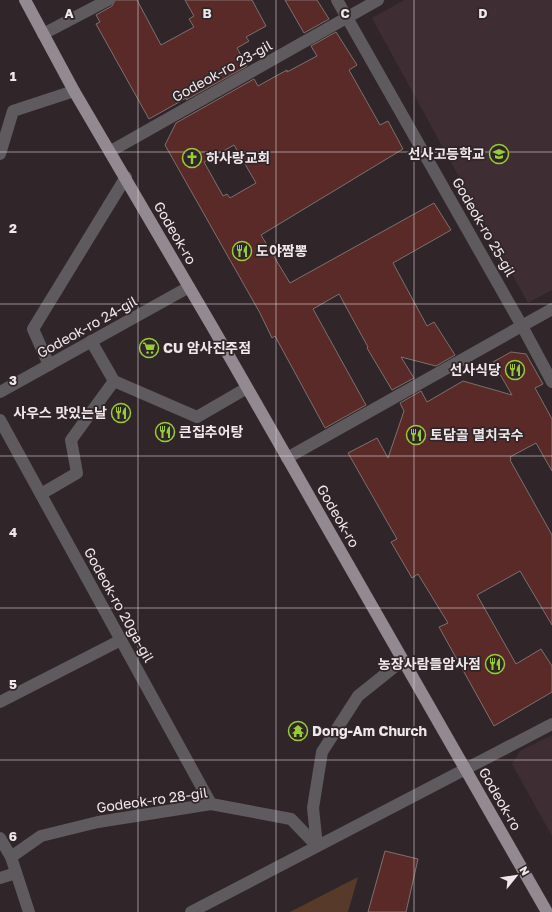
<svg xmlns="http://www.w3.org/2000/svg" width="552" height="912" font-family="'Golos Text','Noto Sans KR',sans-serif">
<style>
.built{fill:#3e2d33}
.green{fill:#583a2a}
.building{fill:#5a2a29;stroke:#7d706f;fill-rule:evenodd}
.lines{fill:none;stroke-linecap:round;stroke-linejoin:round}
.minor{stroke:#5e5a5d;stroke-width:12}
.major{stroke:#928991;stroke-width:12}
.grid{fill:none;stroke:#efe8ea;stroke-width:1;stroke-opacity:0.55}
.labels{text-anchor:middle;stroke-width:3.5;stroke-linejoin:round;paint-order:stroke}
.street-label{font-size:14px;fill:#efe8ea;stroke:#302629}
.poi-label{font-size:14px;font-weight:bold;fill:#efe8ea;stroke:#302629;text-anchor:start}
.grid-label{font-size:13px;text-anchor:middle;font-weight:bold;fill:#efe8ea;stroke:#302629;stroke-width:3.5;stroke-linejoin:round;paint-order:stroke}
</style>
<rect width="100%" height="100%" fill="#302629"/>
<g class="built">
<path d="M 404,0 L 552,0 L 552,290 L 528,303 L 372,18 Z"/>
<path d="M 552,735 L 552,836 L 512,764 L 520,751 Z"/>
</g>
<path class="green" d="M 358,877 L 348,912 L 290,912 Z"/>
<g class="building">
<path d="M 115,0 L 137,0 L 161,45 L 194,27 L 189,19 L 194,16 L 185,0 L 252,0 L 266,26 L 246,37 L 249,41 L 237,48 L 247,66 L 186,100 L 188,97 L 149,119 L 96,24 L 100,22 L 96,15 L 112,6 Z"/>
<path d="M 285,0 L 317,0 L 329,19 L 304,33 Z"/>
<path d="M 336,32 L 357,65 L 349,70 L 380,125 L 388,121 L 403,149 L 261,235 L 290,283 L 434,203 L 451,230 L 393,263 L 427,326 L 434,322 L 455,355 L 436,366 L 401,357 L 414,378 L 392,390 L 367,348 L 368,347 L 339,294 L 313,309 L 366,405 L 325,428 L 275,336 L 272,338 L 260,313 L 165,145 L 176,123 L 254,79 L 258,86 L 287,70 L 287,72 L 317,56 L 311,46 ZM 234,145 L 256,183 L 230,198 L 227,194 L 223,196 L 204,162 Z"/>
<path d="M 511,352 L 526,354 L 543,384 L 535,388 L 552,419 L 552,471 L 536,443 L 510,457 L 511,459 L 510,460 L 552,535 L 552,625 L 520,571 L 477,595 L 516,664 L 541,649 L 552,666 L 552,692 L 494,726 L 439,627 L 448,623 L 418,574 L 412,578 L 391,542 L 397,539 L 348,453 L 377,438 L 388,458 L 404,411 L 400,403 L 421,391 L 427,402 L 463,381 L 512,395 L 493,362 Z"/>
<path d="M 385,851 L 418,859 L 406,912 L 368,912 Z"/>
</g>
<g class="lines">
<g class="minor">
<path d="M 337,0 L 522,326 L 552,382"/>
<path d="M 43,34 L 108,0"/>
<path d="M 111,151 L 378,0"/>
<path d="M 0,154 L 13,111 L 74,91"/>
<path d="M 91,341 L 114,381 L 197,417 L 247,388"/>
<path d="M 49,365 L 33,329 L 126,177"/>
<path d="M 0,392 L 189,287"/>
<path d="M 0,420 L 211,804"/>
<path d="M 287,458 L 552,309"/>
<path d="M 41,494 L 77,473 L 71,440 L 114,381"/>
<path d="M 0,702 L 121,640"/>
<path d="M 0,838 L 11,857 L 29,912"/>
<path d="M 317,846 L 313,808 L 322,752 L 358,696 L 403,660"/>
<path d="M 11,857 L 41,836 L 98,822 L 211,804 L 291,819 L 317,846"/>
<path d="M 0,878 L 16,873"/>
<path d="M 191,912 L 552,724"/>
</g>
<path class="major" d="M 25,0 L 74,91 L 213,328 L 547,912"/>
</g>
<path class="grid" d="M 138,0 L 138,912M 276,0 L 276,912M 414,0 L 414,912M 0,152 L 552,152M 0,304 L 552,304M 0,456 L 552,456M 0,608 L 552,608M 0,760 L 552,760"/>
<defs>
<symbol id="school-ring" viewBox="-11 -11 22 22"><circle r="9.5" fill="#302629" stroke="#99cb36" stroke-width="1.5"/><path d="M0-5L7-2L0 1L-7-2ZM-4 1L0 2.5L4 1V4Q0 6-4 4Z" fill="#99cb36"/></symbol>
<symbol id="church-ring" viewBox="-11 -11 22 22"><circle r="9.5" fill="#302629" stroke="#99cb36" stroke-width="1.5"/><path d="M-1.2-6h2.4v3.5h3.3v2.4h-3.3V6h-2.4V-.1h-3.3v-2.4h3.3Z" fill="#99cb36"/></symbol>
<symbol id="restaurant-ring" viewBox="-11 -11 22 22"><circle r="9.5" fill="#302629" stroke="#99cb36" stroke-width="1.5"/><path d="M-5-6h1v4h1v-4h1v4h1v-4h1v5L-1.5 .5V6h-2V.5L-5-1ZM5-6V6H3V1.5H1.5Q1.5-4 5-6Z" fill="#99cb36"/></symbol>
<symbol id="supermarket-ring" viewBox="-11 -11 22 22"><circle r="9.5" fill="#302629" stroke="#99cb36" stroke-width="1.5"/><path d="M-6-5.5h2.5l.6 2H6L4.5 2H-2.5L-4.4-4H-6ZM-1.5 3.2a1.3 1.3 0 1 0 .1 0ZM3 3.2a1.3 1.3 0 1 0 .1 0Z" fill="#99cb36"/></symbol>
<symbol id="temple-ring" viewBox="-11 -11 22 22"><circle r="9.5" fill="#302629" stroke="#99cb36" stroke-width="1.5"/><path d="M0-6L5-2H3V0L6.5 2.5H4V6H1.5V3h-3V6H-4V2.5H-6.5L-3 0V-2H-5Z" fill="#99cb36"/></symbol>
</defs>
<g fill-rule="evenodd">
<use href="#school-ring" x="488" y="143" width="22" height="22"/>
<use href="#church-ring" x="181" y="147" width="22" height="22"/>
<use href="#restaurant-ring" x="231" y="240" width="22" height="22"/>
<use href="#supermarket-ring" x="138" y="337" width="22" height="22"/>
<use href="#restaurant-ring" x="504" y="359" width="22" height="22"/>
<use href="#restaurant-ring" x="110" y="402" width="22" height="22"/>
<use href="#restaurant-ring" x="154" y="421" width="22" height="22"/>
<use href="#restaurant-ring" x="405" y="424" width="22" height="22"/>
<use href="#restaurant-ring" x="484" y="653" width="22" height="22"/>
<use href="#temple-ring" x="287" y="720" width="22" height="22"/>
</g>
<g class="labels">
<g class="street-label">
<text transform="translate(222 71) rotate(-29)" y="5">Godeok-ro 23-gil</text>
<text transform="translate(484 227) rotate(60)" y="5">Godeok-ro 25-gil</text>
<text transform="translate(175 233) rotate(60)" y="5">Godeok-ro</text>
<text transform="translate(87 327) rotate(-29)" y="5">Godeok-ro 24-gil</text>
<text transform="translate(338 516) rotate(60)" y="5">Godeok-ro</text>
<text transform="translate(119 605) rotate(61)" y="5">Godeok-ro 20ga-gil</text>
<text transform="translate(500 799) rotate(60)" y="5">Godeok-ro</text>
<text transform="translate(152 800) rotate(-8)" y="5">Godeok-ro 28-gil</text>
</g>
<g class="poi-label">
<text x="485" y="159" text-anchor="end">선사고등학교</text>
<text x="206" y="163">하사랑교회</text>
<text x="256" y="256">도야짬뽕</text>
<text x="163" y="353">CU 암사진주점</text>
<text x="501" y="375" text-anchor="end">선사식당</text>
<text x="107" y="418" text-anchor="end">사우스 맛있는날</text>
<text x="179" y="437">큰집추어탕</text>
<text x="430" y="440">토담골 멸치국수</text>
<text x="481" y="669" text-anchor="end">농장사람들암사점</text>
<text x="312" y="736">Dong-Am Church</text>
</g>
</g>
<g class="grid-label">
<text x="69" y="18">A</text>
<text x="207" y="18">B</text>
<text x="345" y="18">C</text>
<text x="483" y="18">D</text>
<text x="13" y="81">1</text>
<text x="13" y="233">2</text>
<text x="13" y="385">3</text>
<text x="13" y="537">4</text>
<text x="13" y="689">5</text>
<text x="13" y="841">6</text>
</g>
<g transform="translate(516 876) rotate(60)" stroke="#302629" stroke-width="3" paint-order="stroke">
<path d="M0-3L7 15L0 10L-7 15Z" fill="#efe8ea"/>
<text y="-6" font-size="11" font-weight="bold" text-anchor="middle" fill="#efe8ea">N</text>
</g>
</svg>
